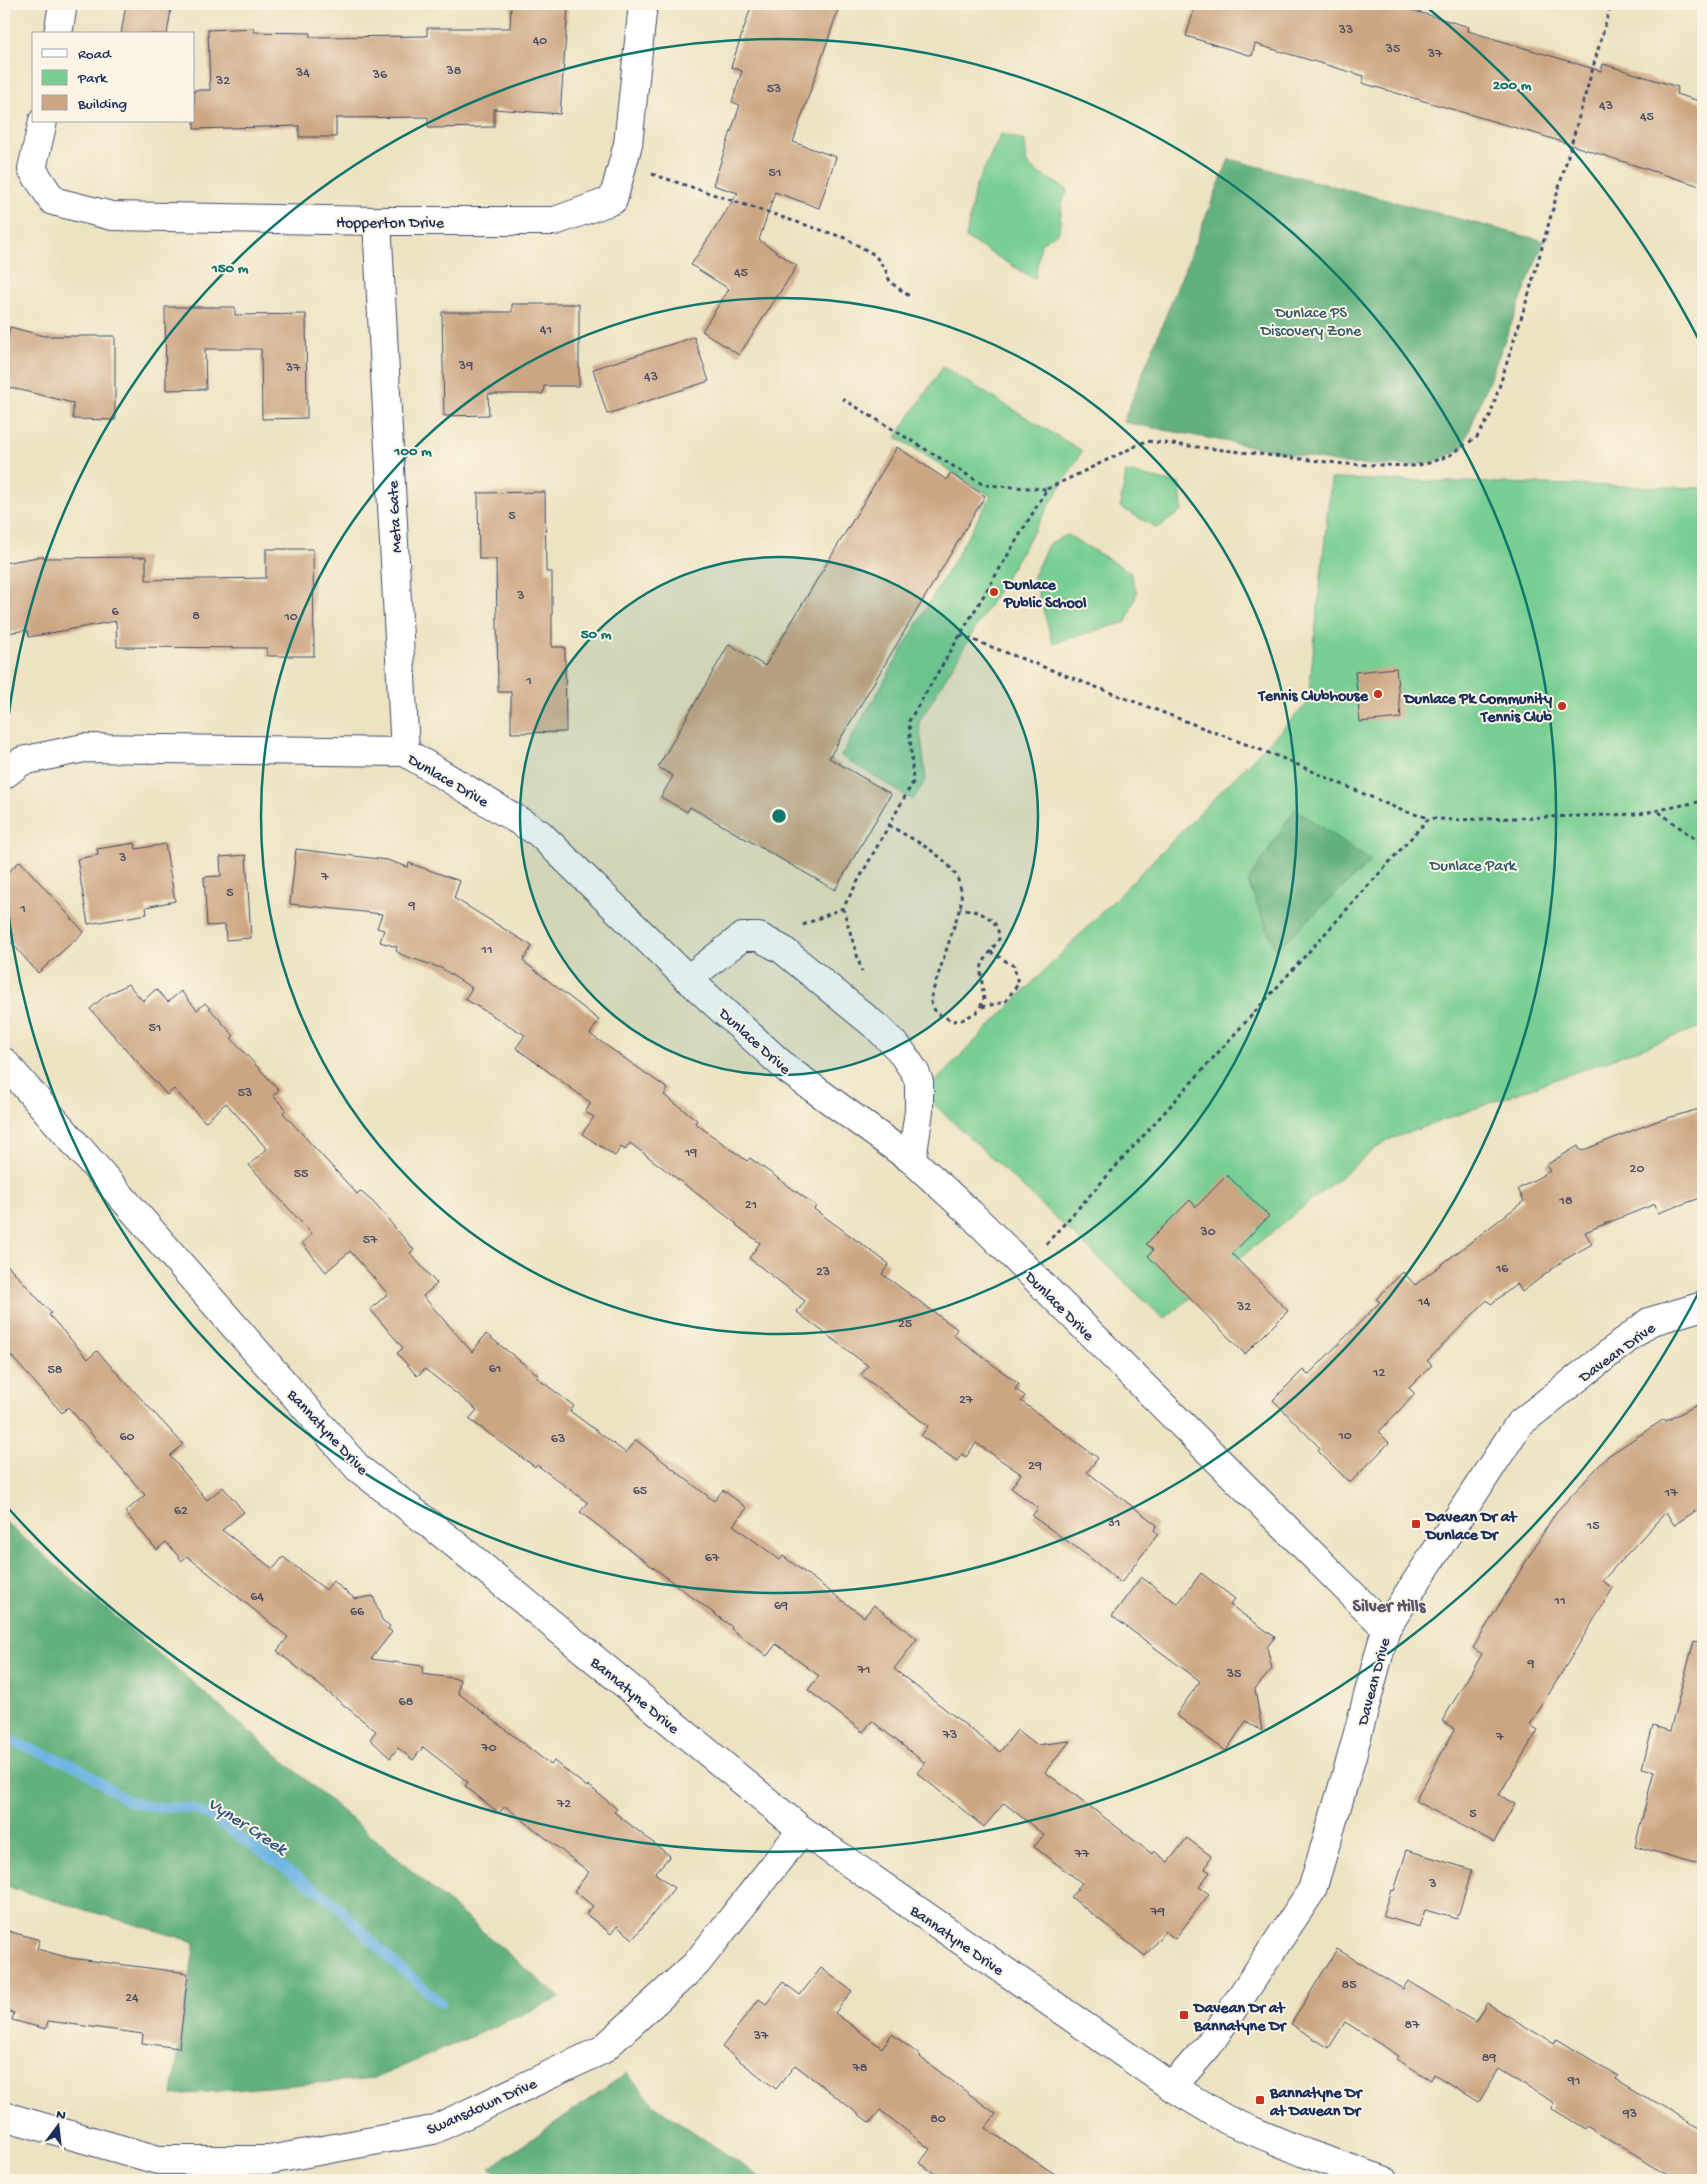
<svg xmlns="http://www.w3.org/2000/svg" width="1707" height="2184" font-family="'Gochi Hand',sans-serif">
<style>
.green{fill:#78ce93;stroke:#4a7e78}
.forest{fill:#62b17d;stroke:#3e706e}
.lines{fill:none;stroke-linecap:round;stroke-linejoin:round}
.stream{stroke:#6cb4e3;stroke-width:10}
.building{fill:#cca682}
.minor-casing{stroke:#3a4a6d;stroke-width:30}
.path{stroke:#3a4a6d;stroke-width:3;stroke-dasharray:4 4;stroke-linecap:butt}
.minor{stroke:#fff;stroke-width:28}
.ring{fill:none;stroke:#0f766e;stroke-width:2.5}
.poi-dot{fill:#c8321e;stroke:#fcf5e5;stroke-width:2}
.labels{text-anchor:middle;stroke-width:4;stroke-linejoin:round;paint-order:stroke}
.number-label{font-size:14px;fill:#474d67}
.street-label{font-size:16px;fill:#1b2f5e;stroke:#fcf5e5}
.park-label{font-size:16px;fill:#32576b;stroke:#fcf5e5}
.poi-label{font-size:16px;font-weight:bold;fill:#1b2f5e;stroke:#fcf5e5;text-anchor:start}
.neighbourhood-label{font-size:18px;font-weight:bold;fill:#59596b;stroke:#fcf5e5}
.water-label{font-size:18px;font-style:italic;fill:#335786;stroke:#fcf5e5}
.centre{fill:#0f766e;stroke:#fcf5e5;stroke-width:2.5}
.ring-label{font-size:15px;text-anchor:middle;font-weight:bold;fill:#0f766e;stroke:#fcf5e5;stroke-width:4;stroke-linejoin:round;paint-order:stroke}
</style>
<rect width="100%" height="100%" fill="#fcf5e5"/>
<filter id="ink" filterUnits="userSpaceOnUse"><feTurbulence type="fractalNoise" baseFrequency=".02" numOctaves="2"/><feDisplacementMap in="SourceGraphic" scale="10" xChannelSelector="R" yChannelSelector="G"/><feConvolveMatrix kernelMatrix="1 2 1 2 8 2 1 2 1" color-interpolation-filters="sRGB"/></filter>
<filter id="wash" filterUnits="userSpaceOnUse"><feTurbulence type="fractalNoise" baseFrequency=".0096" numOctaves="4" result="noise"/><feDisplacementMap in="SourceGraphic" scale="20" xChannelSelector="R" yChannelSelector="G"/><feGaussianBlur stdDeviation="1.12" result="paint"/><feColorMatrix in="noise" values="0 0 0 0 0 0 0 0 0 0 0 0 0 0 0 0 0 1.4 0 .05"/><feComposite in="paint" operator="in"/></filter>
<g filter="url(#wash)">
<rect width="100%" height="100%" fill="#ede2c1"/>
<g class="green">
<path d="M 1001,134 L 1025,141 L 1027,164 L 1038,173 L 1068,190 L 1062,203 L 1059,232 L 1041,243 L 1035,279 L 966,238 L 975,188 Z"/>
<path d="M 943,367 L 1082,451 L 919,722 L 926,779 L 913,800 L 841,756 L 991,496 L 896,437 Z"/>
<path d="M 1126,472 L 1180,484 L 1182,511 L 1157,528 L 1120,507 Z"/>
<path d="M 1331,479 L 1703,488 L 1703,1026 L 1385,1141 L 1164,1319 L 923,1094 L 1308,703 Z"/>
<path d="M 1068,535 L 1130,572 L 1137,593 L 1126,622 L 1053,643 L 1033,576 L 1049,543 Z"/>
</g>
<g class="forest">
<path d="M 1229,159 L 1544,241 L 1462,449 L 1434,462 L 1413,466 L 1345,464 L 1123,422 Z"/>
<path d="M 1295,809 L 1371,861 L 1276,950 L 1248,882 Z"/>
<path d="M 4,1521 L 560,1998 L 376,2078 L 172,2095 L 195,1942 L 4,1886 Z"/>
<path d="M 627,2073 L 654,2105 L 764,2180 L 502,2180 L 490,2168 Z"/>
</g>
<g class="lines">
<path class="stream" d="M 4,1738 L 80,1768 L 127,1801 L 152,1807 L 190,1808 L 211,1817 L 332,1901 L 392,1961 L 441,2003"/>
</g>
<g id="blocks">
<g class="building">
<path d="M 126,4 L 172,4 L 167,34 L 121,34 Z"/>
<path d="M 511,4 L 568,7 L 560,114 L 494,109 L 494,127 L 428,128 L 428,117 L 336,118 L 336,137 L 299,137 L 299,126 L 194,129 L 194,90 L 210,90 L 208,30 L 254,28 L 254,32 L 310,33 L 310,37 L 427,36 L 427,28 L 510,28 Z"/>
<path d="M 752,4 L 840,4 L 793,142 L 836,157 L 819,208 L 775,192 L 759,240 L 797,266 L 739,355 L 702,331 L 729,289 L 691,265 L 738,193 L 713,185 L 740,105 L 732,102 L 742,71 L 731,67 Z"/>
<path d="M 1196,4 L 1391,4 L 1469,27 L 1468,31 L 1601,71 L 1603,64 L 1678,87 L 1676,94 L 1703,102 L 1703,187 L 1537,134 L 1362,83 L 1364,76 L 1255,44 L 1252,56 L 1186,36 Z"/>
<path d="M 512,304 L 579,304 L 579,386 L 544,386 L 543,394 L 488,394 L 489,415 L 444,416 L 442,312 L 512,312 Z"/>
<path d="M 165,307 L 235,307 L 235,315 L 306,314 L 307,418 L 262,419 L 261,349 L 205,349 L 206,389 L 166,390 Z"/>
<path d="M 10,327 L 44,336 L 115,336 L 115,420 L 73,419 L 73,403 L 4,386 L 4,336 L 8,337 Z"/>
<path d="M 694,337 L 709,381 L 607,414 L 593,369 Z"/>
<path d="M 897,447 L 947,480 L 950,473 L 985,496 L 829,758 L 891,794 L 835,890 L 690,807 L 687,812 L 661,797 L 673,776 L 658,767 L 729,644 L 765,666 Z"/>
<path d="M 545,492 L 546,572 L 552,572 L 552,647 L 565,647 L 566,732 L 511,733 L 511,692 L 498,692 L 496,559 L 479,559 L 478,493 Z"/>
<path d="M 266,549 L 313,549 L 314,656 L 267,656 L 267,648 L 117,647 L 116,621 L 29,637 L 27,630 L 7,633 L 4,618 L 4,563 L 43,556 L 44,558 L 146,557 L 146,580 L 266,578 Z"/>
<path d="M 1396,668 L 1401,718 L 1360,722 L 1355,672 Z"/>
<path d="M 135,843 L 136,849 L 165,844 L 175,901 L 146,907 L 147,914 L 88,924 L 77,859 L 98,855 L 97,849 Z"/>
<path d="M 296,849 L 387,860 L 408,867 L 409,863 L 460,881 L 454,898 L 532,946 L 523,961 L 599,1020 L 590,1034 L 668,1089 L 664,1095 L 697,1120 L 695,1123 L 747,1161 L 750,1158 L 816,1206 L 814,1209 L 889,1264 L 882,1274 L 957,1329 L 953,1335 L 1019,1384 L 1015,1389 L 1025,1396 L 1021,1401 L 1098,1458 L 1087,1472 L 1157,1525 L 1154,1530 L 1158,1534 L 1121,1583 L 1088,1556 L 1032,1516 L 1038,1508 L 1011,1488 L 1021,1474 L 976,1443 L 966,1457 L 962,1454 L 957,1461 L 921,1436 L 928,1426 L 861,1375 L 868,1366 L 797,1312 L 805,1301 L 749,1258 L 760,1243 L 736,1225 L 737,1224 L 630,1143 L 625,1150 L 621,1147 L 615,1156 L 582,1134 L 594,1117 L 585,1112 L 591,1103 L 516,1048 L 525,1035 L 465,999 L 472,988 L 441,968 L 402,955 L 396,951 L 397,947 L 380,942 L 384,930 L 377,928 L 382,914 L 290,904 Z"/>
<path d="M 246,855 L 251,938 L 226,940 L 225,925 L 207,926 L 204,877 L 221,876 L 220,857 Z"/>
<path d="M 20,861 L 84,932 L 38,973 L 4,934 L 4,876 Z"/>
<path d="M 128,984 L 143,1001 L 156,989 L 168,1002 L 181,991 L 197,1010 L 205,1003 L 234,1036 L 231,1038 L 279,1090 L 273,1096 L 286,1109 L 283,1113 L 357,1194 L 360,1191 L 374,1203 L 414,1250 L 410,1253 L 437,1284 L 423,1296 L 472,1352 L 486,1334 L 538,1375 L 536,1377 L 574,1406 L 570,1411 L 626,1453 L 636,1440 L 714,1501 L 723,1490 L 747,1508 L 733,1525 L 780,1560 L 783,1556 L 864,1617 L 874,1605 L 915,1637 L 917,1639 L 894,1669 L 1000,1752 L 1017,1730 L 1036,1745 L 1070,1741 L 1045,1772 L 1152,1854 L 1154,1851 L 1168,1862 L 1187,1838 L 1211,1856 L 1205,1869 L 1210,1872 L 1199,1887 L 1209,1894 L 1175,1939 L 1165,1931 L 1145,1956 L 1071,1897 L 1082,1883 L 1034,1847 L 1044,1835 L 1004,1803 L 984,1827 L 917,1773 L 925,1763 L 872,1721 L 863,1732 L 808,1690 L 819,1676 L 776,1644 L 767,1656 L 731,1629 L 732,1627 L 580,1512 L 588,1503 L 537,1465 L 535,1467 L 469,1419 L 477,1410 L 425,1369 L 417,1376 L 397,1353 L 403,1348 L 370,1309 L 388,1294 L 350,1251 L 326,1272 L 302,1243 L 312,1234 L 249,1165 L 267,1149 L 226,1103 L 205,1122 L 174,1089 L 167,1095 L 90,1009 L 105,996 Z"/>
<path d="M 1703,1108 L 1703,1197 L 1658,1213 L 1655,1204 L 1585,1232 L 1592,1244 L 1564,1260 L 1522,1292 L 1517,1284 L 1491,1304 L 1487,1300 L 1427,1361 L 1432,1365 L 1409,1388 L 1415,1394 L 1379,1432 L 1389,1443 L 1350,1483 L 1318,1451 L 1320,1448 L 1273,1400 L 1303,1370 L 1308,1375 L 1380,1302 L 1376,1299 L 1403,1272 L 1415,1285 L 1524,1201 L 1518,1189 L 1550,1171 L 1546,1165 L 1578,1146 L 1581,1151 L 1657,1121 Z"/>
<path d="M 1227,1175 L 1269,1216 L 1232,1254 L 1288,1311 L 1245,1354 L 1148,1256 L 1153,1250 L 1146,1244 L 1190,1200 L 1196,1207 Z"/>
<path d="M 4,1261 L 51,1313 L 49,1315 L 88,1359 L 97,1351 L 183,1444 L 170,1456 L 207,1500 L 223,1487 L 244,1512 L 222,1530 L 273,1569 L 283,1557 L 326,1590 L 333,1581 L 355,1599 L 373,1596 L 382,1620 L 390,1626 L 388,1629 L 392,1632 L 371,1659 L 423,1666 L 422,1674 L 460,1679 L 458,1693 L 551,1765 L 554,1761 L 587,1787 L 588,1785 L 617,1809 L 614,1812 L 670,1856 L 655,1873 L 674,1888 L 633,1939 L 617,1926 L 611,1934 L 586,1914 L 593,1906 L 574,1891 L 589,1872 L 505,1806 L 499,1813 L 465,1786 L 468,1782 L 423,1747 L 413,1760 L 398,1748 L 390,1758 L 370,1739 L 376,1731 L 277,1651 L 288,1637 L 187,1556 L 182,1561 L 166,1542 L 157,1550 L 125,1512 L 145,1495 L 68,1407 L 62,1413 L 4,1348 Z"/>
<path d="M 1703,1402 L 1703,1506 L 1674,1525 L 1666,1512 L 1602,1581 L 1613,1588 L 1530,1725 L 1538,1730 L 1499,1795 L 1515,1804 L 1494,1842 L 1415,1801 L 1455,1729 L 1442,1721 L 1482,1654 L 1473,1648 L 1556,1512 L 1608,1456 L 1664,1419 L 1666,1421 Z"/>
<path d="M 1201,1573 L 1235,1599 L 1230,1605 L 1275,1637 L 1267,1647 L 1272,1669 L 1255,1689 L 1262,1731 L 1246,1721 L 1226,1751 L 1176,1715 L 1200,1681 L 1112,1616 L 1141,1577 L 1178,1604 Z"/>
<path d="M 1694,1641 L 1703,1643 L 1703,1865 L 1635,1846 L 1654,1771 L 1642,1768 L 1653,1726 L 1670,1731 Z"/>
<path d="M 1407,1850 L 1472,1870 L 1457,1919 L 1425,1910 L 1419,1927 L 1382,1916 L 1391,1890 L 1394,1891 Z"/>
<path d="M 4,1930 L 40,1940 L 37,1949 L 70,1958 L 188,1973 L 179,2048 L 142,2043 L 143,2034 L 48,2021 L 46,2029 L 12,2020 L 14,2013 L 4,2010 Z"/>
<path d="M 1337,1949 L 1403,1989 L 1408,1981 L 1475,2022 L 1487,2003 L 1554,2044 L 1557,2039 L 1618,2076 L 1616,2079 L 1703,2131 L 1703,2180 L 1678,2180 L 1587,2126 L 1585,2129 L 1551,2108 L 1554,2103 L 1499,2069 L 1479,2102 L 1434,2074 L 1431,2080 L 1397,2059 L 1399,2056 L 1345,2022 L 1329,2048 L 1291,2024 Z"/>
<path d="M 821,1968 L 852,1991 L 835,2013 L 882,2048 L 892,2034 L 921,2056 L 920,2057 L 996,2114 L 985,2128 L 1064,2180 L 943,2180 L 920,2163 L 930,2149 L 880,2110 L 870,2123 L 795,2065 L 776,2089 L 722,2047 L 759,1999 L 766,2004 L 783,1982 L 800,1995 Z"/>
</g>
</g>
</g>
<g filter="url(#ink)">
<use href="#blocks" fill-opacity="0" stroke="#3a4a6d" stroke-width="1"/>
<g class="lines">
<defs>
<g id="minor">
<path d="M 58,34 L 63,4"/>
<path d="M 43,121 L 32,169 L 53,201 L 112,216 L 377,221 L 555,221 L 613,200 L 628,144 L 643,4"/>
<path d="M 377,221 L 405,752"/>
<path d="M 4,775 L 22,761 L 84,748 L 405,752 L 539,833 L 688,979 L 787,1069 L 912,1160 L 971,1214 L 1386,1628"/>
<path d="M 688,979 L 742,937 L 759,937 L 783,950 L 878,1028 L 900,1050 L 915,1072 L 919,1082 L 919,1111 L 912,1160"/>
<path d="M 4,1062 L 358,1468 L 450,1540 L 802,1830 L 1172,2087 L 1227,2120 L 1305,2153 L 1383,2180"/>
<path d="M 1172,2087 L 1208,2046 L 1312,1890 L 1351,1759 L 1386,1628 L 1519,1424 L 1649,1322 L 1703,1306"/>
<path d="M 4,2116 L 158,2160 L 269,2160 L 433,2130 L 602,2050 L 696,1964 L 802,1830"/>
</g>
</defs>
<use href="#minor" class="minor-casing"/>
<g class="path">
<path d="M 652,174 L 845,238 L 875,255 L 886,271 L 890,282 L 912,298"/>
<path d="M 1047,489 L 1146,441 L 1345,464 L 1413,466 L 1429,463 L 1450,455 L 1477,437 L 1490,416 L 1529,293 L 1611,4"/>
<path d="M 960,635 L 1282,758 L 1403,811 L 1429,818"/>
<path d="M 1659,812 L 1703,845"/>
<path d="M 889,825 C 920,845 970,863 960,908 L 930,1000 L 936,1013 L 953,1021 L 962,1020 L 977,1012 L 984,1000 L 981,975 L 982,964 L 999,939 C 999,916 979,912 960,908"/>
<path d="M 843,908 L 862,972"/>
<path d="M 803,925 L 843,908 L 913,782 L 909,721 L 1047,489 L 984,485 L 843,399"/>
<path d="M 982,1007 L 1005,1002 L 1018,984 L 1014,966 L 991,952"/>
<path d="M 1046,1244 L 1429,818 L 1453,820 L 1639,814 L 1703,801"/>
</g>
<use href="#minor" class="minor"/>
</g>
</g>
<circle cx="779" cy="816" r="259" fill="#0f766e" fill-opacity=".12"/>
<g class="ring">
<circle cx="779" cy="816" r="259"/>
<circle cx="779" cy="816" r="518"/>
<path d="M4 762A777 777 0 1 1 4 870"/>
<path d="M1702 1286A1036 1036 0 0 1 9 1509M1424 5A1036 1036 0 0 1 1702 346"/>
</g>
<g class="poi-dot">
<circle cx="994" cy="592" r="5"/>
<circle cx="1378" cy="694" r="5"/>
<circle cx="1562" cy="706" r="5"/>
<rect x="1411" y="1519" width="10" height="10" rx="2.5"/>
<rect x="1179" y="2010" width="10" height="10" rx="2.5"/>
<rect x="1255" y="2095" width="10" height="10" rx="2.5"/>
</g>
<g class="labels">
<g class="number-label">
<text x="1346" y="33">33</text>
<text x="540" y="44">40</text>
<text x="1393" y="52">35</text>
<text x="1435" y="57">37</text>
<text x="454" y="74">38</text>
<text x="303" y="76">34</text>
<text x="380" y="78">36</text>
<text x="223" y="84">32</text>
<text x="774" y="92">53</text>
<text x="1606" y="109">43</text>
<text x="1647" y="120">45</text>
<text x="775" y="176">51</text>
<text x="741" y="276">45</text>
<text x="546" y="333">41</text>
<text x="466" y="369">39</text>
<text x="293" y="371">37</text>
<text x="651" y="380">43</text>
<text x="512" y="519">5</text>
<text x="521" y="599">3</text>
<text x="115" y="615">6</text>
<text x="196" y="619">8</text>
<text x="291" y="620">10</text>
<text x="529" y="684">1</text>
<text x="123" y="861">3</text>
<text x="325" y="880">7</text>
<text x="230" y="896">5</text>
<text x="412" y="909">9</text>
<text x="23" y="912">1</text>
<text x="487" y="953">11</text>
<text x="155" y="1031">51</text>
<text x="245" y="1096">53</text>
<text x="691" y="1156">19</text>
<text x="1637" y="1172">20</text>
<text x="301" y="1177">55</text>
<text x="1566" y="1204">18</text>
<text x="751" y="1208">21</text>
<text x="1208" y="1235">30</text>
<text x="370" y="1243">57</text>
<text x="1502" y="1272">16</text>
<text x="823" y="1275">23</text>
<text x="1424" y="1305">14</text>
<text x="1244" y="1310">32</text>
<text x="905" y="1327">25</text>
<text x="495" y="1372">61</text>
<text x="55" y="1373">58</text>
<text x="1379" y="1376">12</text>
<text x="966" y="1403">27</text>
<text x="1345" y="1439">10</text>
<text x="127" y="1440">60</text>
<text x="558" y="1442">63</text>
<text x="1035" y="1469">29</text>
<text x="640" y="1494">65</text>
<text x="1671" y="1496">17</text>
<text x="181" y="1514">62</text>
<text x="1114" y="1526">31</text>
<text x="1593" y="1529">15</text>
<text x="712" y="1561">67</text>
<text x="257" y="1600">64</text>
<text x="1560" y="1604">11</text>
<text x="781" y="1609">69</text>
<text x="357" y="1615">66</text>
<text x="1531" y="1667">9</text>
<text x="864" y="1673">71</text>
<text x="1234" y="1677">35</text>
<text x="406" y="1705">68</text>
<text x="950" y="1738">73</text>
<text x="1500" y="1740">7</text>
<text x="489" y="1751">70</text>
<text x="564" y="1807">72</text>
<text x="1473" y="1817">5</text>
<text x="1082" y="1857">77</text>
<text x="1433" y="1887">3</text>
<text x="1158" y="1915">79</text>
<text x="1349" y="1988">85</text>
<text x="132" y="2001">24</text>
<text x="1412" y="2028">87</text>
<text x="761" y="2039">37</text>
<text x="1489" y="2061">89</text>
<text x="860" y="2071">78</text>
<text x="1574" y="2084">91</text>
<text x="1630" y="2117">93</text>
<text x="938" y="2122">80</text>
</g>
<g class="street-label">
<text x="390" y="227">Hopperton Drive</text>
<text transform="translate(393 517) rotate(-93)" y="6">Meta Gate</text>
<text transform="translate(449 779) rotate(30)" y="6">Dunlace Drive</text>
<text transform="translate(756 1040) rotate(42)" y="6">Dunlace Drive</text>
<text transform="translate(1061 1305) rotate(45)" y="6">Dunlace Drive</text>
<text transform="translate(1616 1351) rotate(-36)" y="6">Davean Drive</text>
<text transform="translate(329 1431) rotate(47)" y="6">Bannatyne Drive</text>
<text transform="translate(1372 1681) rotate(-75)" y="6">Davean Drive</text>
<text transform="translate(636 1694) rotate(40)" y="6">Bannatyne Drive</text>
<text transform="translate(958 1939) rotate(35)" y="6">Bannatyne Drive</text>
<text transform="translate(481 2105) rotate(-24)" y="6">Swansdown Drive</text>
</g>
<g class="park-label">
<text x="1311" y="317">Dunlace PS<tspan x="1311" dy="18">Discovery Zone</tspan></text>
<text x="1473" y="870">Dunlace Park</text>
</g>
<g class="poi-label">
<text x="1004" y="589">Dunlace<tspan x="1004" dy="18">Public School</tspan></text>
<text x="1368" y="700" text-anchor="end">Tennis Clubhouse</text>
<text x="1552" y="703" text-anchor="end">Dunlace Pk Community<tspan x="1552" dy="18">Tennis Club</tspan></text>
<text x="1426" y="1521">Davean Dr at<tspan x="1426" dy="18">Dunlace Dr</tspan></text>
<text x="1194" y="2012">Davean Dr at<tspan x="1194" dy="18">Bannatyne Dr</tspan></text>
<text x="1270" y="2097">Bannatyne Dr<tspan x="1270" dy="18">at Davean Dr</tspan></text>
</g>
<g class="neighbourhood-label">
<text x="1389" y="1611">Silver Hills</text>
</g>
<g class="water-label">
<text transform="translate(248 1825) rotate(33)" y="6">Vyner Creek</text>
</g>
</g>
<circle cx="779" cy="816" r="8" class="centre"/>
<g class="ring-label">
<text x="1512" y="89">200 m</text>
<text x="230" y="272">150 m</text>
<text x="413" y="455">100 m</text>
<text x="596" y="638">50 m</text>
</g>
<rect width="1707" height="2184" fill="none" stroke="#fcf5e5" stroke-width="20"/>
<rect x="32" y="32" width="162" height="90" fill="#fcf5e5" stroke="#a2a6af"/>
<rect x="42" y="49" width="25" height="8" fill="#ffffff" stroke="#a2a6af"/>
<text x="78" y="58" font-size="15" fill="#1b2f5e">Road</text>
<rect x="42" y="70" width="25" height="15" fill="#78ce93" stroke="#a2a6af"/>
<text x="78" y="82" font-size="15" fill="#1b2f5e">Park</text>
<rect x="42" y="95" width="25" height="15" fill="#cca682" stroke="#a2a6af"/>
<text x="78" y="108" font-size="15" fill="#1b2f5e">Building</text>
<g transform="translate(58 2126) rotate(15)" stroke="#fcf5e5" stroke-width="4" paint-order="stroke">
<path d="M0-4L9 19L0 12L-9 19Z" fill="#1b2f5e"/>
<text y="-8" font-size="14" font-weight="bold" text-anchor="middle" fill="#1b2f5e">N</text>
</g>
</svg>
